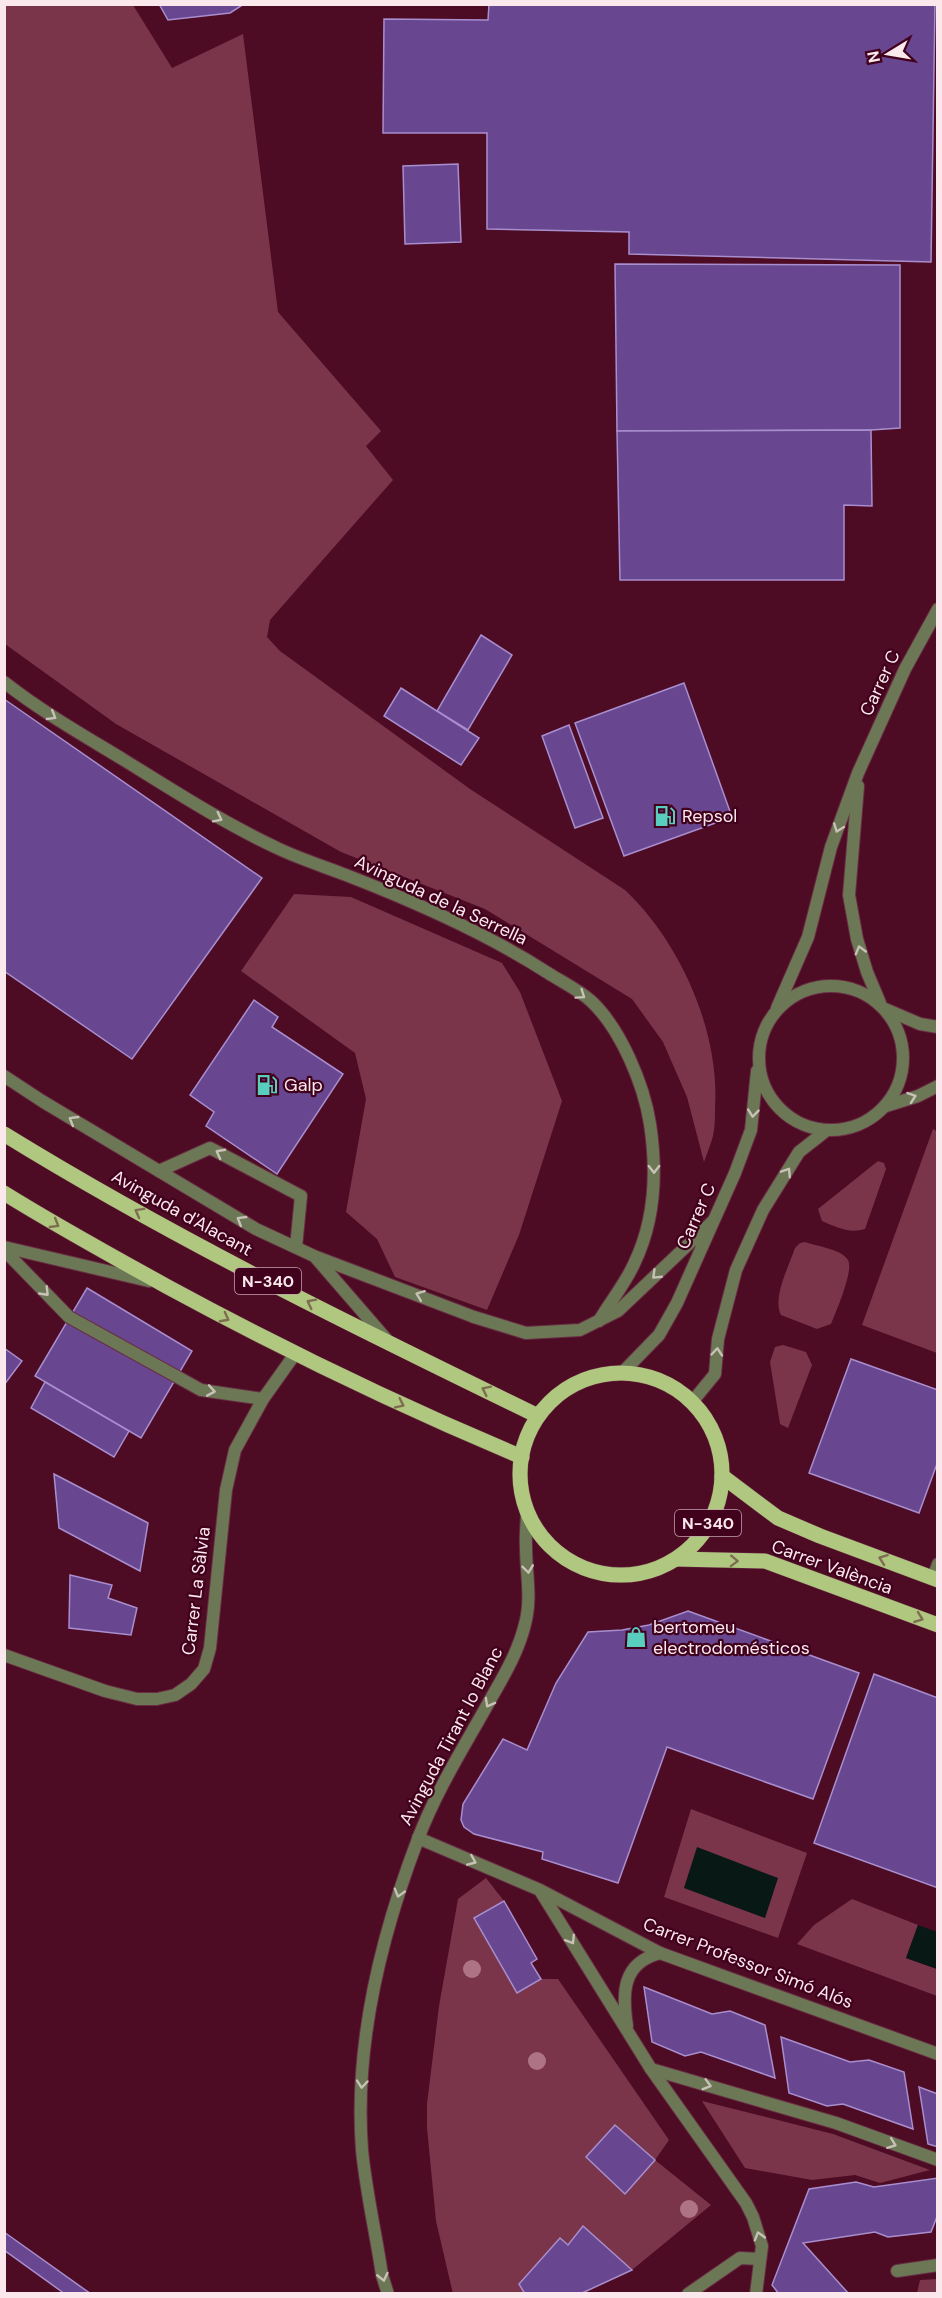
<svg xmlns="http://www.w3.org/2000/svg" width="942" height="2298" font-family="'DM Sans',sans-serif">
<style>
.green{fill:#7a354a;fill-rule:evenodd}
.water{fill:#071815}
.building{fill:#684790;stroke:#a98ecf;stroke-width:1.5}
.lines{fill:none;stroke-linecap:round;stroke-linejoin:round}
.service-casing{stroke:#692e44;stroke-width:14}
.minor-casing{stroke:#692e44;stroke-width:14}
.tertiary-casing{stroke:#692e44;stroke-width:14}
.primary-casing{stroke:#692e44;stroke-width:16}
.service{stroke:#6c7855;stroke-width:12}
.minor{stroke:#6c7855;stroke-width:12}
.tertiary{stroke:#6c7855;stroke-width:12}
.primary{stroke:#afc77e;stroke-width:15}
.tree{fill:#ae7485}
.oneway{stroke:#c8c1b7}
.oneway2{stroke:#7e6d51}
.labels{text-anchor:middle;stroke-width:4.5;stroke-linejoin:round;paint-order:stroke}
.shield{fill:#41001b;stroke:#c2a2ad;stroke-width:1.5}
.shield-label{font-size:16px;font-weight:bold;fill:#fae8ec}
.street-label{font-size:18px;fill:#fae8ec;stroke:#41001b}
.poi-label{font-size:18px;fill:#fae8ec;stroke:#41001b;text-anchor:start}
</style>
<rect width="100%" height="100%" fill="#4d0b24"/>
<g class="green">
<path d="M 5,4 L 133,5 L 172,68 L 243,34 L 278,312 L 381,431 L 366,446 L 393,480 L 270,620 L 267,637 L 280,651 L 470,789 L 625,890 C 680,942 720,1031 715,1108 C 715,1117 715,1127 713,1136 C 711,1144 707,1153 704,1162 L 687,1097 L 663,1042 L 632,999 L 485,909 L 341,852 L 116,724 L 5,644 Z"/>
<path d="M 294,894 L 351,897 L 502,963 L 520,992 L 562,1101 L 519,1235 L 487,1310 L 395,1277 L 377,1239 L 346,1212 L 366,1099 L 355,1053 L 241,971 Z"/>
<path d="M 933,1129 L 938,1132 L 937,1353 L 862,1325 Z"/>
<path d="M 878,1161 L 884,1163 L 886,1169 L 865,1229 C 849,1234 836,1227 822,1221 L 818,1209 Z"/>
<path d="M 805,1242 C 816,1246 841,1249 848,1260 C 854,1270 836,1312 831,1324 L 817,1329 L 781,1315 C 772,1298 789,1266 795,1248 L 800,1243 Z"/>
<path d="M 783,1345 L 806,1352 L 812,1365 L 788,1428 L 780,1424 L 770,1362 L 775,1347 Z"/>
<path d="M 691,1809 L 807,1853 L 778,1938 L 664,1897 Z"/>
<path d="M 486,1878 L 504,1901 L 474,1918 L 517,1993 L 541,1979 L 558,1979 L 669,2140 L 655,2160 L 711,2205 L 632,2270 L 583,2227 L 568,2245 L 560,2239 L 519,2284 L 525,2293 L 453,2294 L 436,2221 L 427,2128 L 427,2104 L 439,2006 L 458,1899 ZM 615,2125 L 655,2160 L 625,2193 L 586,2157 Z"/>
<path d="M 852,1899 L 918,1925 L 906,1958 L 937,1969 L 937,1996 L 797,1944 L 814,1925 Z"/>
<path d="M 702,2101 L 833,2134 L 930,2170 L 880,2183 L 855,2175 L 812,2180 L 745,2168 Z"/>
<path d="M 937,2279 L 937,2293 L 917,2293 L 920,2280 Z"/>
</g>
<g class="water">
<path d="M 697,1847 L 778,1878 L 765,1918 L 684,1888 Z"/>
<path d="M 918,1925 L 937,1932 L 937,1969 L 906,1958 Z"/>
</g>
<g class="building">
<path d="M 159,4 L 244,4 L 230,13 L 168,20 Z"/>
<path d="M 489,4 L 935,4 L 931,262 L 629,254 L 629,232 L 487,229 L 487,133 L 383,133 L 384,19 L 488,20 Z"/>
<path d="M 458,164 L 461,242 L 405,244 L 403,166 Z"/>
<path d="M 615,264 L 900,265 L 900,428 L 871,430 L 617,431 Z"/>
<path d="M 871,430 L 872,506 L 844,505 L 844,580 L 620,580 L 617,431 Z"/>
<path d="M 481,635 L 512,655 L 468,730 L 437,711 Z"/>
<path d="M 684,683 L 732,817 L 624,856 L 575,723 Z"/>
<path d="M 401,688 L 479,738 L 461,765 L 384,716 Z"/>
<path d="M 4,699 L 262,878 L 132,1059 L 4,971 Z"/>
<path d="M 569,725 L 603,818 L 575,828 L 542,736 Z"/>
<path d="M 254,1000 L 278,1017 L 272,1027 L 343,1074 L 277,1174 L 206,1126 L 214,1112 L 190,1095 Z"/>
<path d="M 87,1288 L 192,1351 L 141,1438 L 35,1376 Z"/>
<path d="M 4,1348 L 22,1361 L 4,1385 Z"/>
<path d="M 851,1359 L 938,1390 L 938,1461 L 919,1513 L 809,1473 Z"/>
<path d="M 45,1382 L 129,1431 L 114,1457 L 31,1408 Z"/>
<path d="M 54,1474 L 148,1523 L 140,1571 L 59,1528 Z"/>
<path d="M 70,1575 L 112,1585 L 108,1598 L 137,1608 L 131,1635 L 69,1628 Z"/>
<path d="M 688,1611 L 859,1673 L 813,1799 L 667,1747 L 618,1883 L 542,1859 L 543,1852 L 474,1834 L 464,1827 L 461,1820 L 463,1804 L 503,1739 L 527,1750 L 556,1683 L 588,1632 L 622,1630 L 649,1625 Z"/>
<path d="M 874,1674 L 938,1698 L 938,1888 L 814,1843 Z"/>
<path d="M 504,1901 L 537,1959 L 531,1963 L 541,1979 L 517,1993 L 474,1918 Z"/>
<path d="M 644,1987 L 712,2014 L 730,2011 L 765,2025 L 775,2078 L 701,2052 L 685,2056 L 652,2042 Z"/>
<path d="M 781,2037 L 850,2062 L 869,2060 L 904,2072 L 913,2129 L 843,2104 L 827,2106 L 789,2093 Z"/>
<path d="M 919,2087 L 938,2094 L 938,2147 L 928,2144 Z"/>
<path d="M 615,2125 L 655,2160 L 625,2194 L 586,2157 Z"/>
<path d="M 938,2178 L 938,2214 L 931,2232 L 888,2237 L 875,2232 L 803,2243 L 849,2294 L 779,2294 L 772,2285 L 809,2189 L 856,2182 L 874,2187 Z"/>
<path d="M 583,2226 L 632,2270 L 580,2294 L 525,2294 L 519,2284 L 560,2238 L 568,2245 Z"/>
<path d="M 4,2232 L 91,2294 L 65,2294 L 4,2250 Z"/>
</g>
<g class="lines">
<defs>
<g id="service">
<path d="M 4,1076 L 42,1101 L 256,1229 L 314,1256 L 474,1317"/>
<path d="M 159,1171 L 210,1148 L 301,1196 L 296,1247"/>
<path d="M 4,1247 L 149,1281"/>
<path d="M 4,1250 L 69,1317 L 201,1390 L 263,1399"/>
<path d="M 316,1258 L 387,1340"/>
<path d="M 933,1578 L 938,1564"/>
</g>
<g id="minor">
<path d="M 4,682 C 42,712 83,735 124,760 C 174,791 222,822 275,847 C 297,858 323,866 346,875 C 413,901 488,934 548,973 C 562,982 579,990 591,1001 C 621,1029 644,1085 650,1124 C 657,1170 655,1221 634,1264 C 625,1284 610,1302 599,1321"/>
<path d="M 885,1009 L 920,1024 L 938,1027"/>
<path d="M 886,1106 L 918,1096 L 938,1086"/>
<path d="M 474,1317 L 526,1333 L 580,1330 L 618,1311 L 713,1221"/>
<path d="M 4,1655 L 105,1691 L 137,1699 L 157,1699 L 175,1695 L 191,1684 L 204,1669 L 210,1648 L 226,1490 L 235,1450 L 263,1399 L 295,1354"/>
<path d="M 418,1838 L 540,1890 L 660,1953 L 938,2054"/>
<path d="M 541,1892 L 651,2069 L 746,2203 L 753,2217 L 762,2246 L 756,2294"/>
<path d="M 627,2026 C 622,1993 622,1963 660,1953"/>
<path d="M 651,2069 L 836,2123 L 938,2160"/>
<path d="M 897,2271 L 938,2265"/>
<path d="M 688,2294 L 740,2258 L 760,2259"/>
</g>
<g id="tertiary">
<path d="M 858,786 L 849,895 L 857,939 L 867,972 L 880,1003"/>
<circle cx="831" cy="1058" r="72"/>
<path d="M 777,1008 L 808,937 L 831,847 L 858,773 L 905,669 L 938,609"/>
<path d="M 622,1373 L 659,1335 L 677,1303 L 735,1173 L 751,1130 L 757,1071"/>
<path d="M 692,1402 L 715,1374 L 718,1339 L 736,1270 L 763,1210 L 799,1152 L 827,1130"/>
<path d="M 388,2294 L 382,2275 C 376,2234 366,2192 362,2150 C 354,2045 381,1936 418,1839 C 436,1791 464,1747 489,1702 C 503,1677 518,1653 525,1624 C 532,1598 526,1574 526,1547 C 525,1535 527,1523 527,1511"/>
</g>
<g id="primary">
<path d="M 4,1134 C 176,1240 357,1328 538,1416"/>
<path d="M 4,1193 C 57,1226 112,1256 166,1286 C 282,1349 400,1406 522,1457"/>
<circle cx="621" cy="1474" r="101"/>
<path d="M 722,1476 L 778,1518 L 820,1536 L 938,1580"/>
<path d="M 676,1559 L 765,1561 L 938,1625"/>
</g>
</defs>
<use href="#service" class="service-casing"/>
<use href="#minor" class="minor-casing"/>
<use href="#tertiary" class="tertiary-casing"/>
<use href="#primary" class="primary-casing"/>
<use href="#service" class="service"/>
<use href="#minor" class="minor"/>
<use href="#tertiary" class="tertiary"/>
<use href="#primary" class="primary"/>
</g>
<g class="tree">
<circle cx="472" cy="1969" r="9"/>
<circle cx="537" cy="2061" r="9"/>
<circle cx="689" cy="2209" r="9"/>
</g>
<defs><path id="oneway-chevron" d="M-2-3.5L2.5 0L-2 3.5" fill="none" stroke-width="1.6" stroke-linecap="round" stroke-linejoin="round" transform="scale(1.5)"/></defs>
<g class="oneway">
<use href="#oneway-chevron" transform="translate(52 716) rotate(31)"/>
<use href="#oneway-chevron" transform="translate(218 818) rotate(27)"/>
<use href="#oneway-chevron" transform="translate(838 828) rotate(110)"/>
<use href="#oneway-chevron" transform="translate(860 950) rotate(-106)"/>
<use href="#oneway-chevron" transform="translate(581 995) rotate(35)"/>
<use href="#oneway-chevron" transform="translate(912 1097) rotate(-19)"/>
<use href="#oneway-chevron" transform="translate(753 1113) rotate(96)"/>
<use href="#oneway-chevron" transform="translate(73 1120) rotate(-149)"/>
<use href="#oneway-chevron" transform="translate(220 1153) rotate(-152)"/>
<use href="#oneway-chevron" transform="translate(654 1169) rotate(90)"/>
<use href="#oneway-chevron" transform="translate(787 1172) rotate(-57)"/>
<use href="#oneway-chevron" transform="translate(241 1220) rotate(-149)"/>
<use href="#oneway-chevron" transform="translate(656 1275) rotate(136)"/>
<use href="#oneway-chevron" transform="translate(45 1292) rotate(46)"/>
<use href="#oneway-chevron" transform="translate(420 1295) rotate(-159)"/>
<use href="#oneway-chevron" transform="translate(717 1352) rotate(-85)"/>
<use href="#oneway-chevron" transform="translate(211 1391) rotate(10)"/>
<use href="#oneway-chevron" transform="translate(528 1569) rotate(83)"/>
<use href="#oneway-chevron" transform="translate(489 1703) rotate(119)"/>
<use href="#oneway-chevron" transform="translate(472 1861) rotate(23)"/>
<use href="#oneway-chevron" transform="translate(399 1893) rotate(106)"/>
<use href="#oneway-chevron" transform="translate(571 1940) rotate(58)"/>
<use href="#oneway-chevron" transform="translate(362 2084) rotate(95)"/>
<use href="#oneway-chevron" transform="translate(707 2085) rotate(16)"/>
<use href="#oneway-chevron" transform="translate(892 2144) rotate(21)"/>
<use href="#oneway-chevron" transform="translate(759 2236) rotate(-106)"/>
<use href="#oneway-chevron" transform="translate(383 2277) rotate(77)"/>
</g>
<g class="oneway2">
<use href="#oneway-chevron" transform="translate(139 1212) rotate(-151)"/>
<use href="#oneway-chevron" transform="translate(55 1224) rotate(31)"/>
<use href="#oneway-chevron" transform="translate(311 1303) rotate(-153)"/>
<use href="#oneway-chevron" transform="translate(225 1318) rotate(28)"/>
<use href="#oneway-chevron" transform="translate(486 1390) rotate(-154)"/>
<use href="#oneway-chevron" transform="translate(400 1404) rotate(26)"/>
<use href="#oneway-chevron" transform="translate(883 1559) rotate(-160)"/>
<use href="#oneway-chevron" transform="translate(734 1561) rotate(2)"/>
<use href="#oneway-chevron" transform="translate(919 1618) rotate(20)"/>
</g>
<defs>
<symbol id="fuel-bare" viewBox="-9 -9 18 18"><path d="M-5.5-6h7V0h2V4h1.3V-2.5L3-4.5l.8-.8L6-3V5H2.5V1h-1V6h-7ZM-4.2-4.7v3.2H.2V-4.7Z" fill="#59cebe" stroke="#41001b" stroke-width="2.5" paint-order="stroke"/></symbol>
<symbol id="shop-bare" viewBox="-9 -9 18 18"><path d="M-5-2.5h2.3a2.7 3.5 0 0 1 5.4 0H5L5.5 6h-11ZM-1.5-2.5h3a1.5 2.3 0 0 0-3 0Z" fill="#59cebe" stroke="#41001b" stroke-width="2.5" paint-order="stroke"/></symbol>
</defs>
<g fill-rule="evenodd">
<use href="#fuel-bare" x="650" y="801" width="30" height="30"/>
<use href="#fuel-bare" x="252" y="1070" width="30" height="30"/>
<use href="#shop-bare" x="621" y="1622" width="30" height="30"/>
</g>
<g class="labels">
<g class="shield">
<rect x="235" y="1268" width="66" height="26" rx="4.5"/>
<rect x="675" y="1510" width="66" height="26" rx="4.5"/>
</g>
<g class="shield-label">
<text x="268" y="1287">N-340</text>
<text x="708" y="1529">N-340</text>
</g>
<g class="street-label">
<text transform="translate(880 683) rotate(-65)" y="6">Carrer C</text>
<text transform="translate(441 900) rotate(25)" y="6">Avinguda de la Serrella</text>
<text transform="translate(182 1213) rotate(29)" y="6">Avinguda d'Alacant</text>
<text transform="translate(696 1216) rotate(-66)" y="6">Carrer C</text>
<text transform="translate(832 1567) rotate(20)" y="6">Carrer València</text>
<text transform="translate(196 1591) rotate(-83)" y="6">Carrer La Sàlvia</text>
<text transform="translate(451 1736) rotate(-62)" y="6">Avinguda Tirant lo Blanc</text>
<text transform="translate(748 1963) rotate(21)" y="6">Carrer Professor Simó Alós</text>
</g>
<g class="poi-label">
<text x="682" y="822">Repsol</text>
<text x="284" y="1091">Galp</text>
<text x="653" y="1633">bertomeu<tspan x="653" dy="21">electrodomésticos</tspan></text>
</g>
</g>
<rect width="942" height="2298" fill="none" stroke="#fae8ec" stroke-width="12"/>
<g transform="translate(888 54) rotate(259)" stroke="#41001b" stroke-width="4.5" paint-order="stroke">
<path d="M0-4.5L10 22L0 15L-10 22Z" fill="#fae8ec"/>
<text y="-9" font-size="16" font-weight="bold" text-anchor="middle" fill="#fae8ec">N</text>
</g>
</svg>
